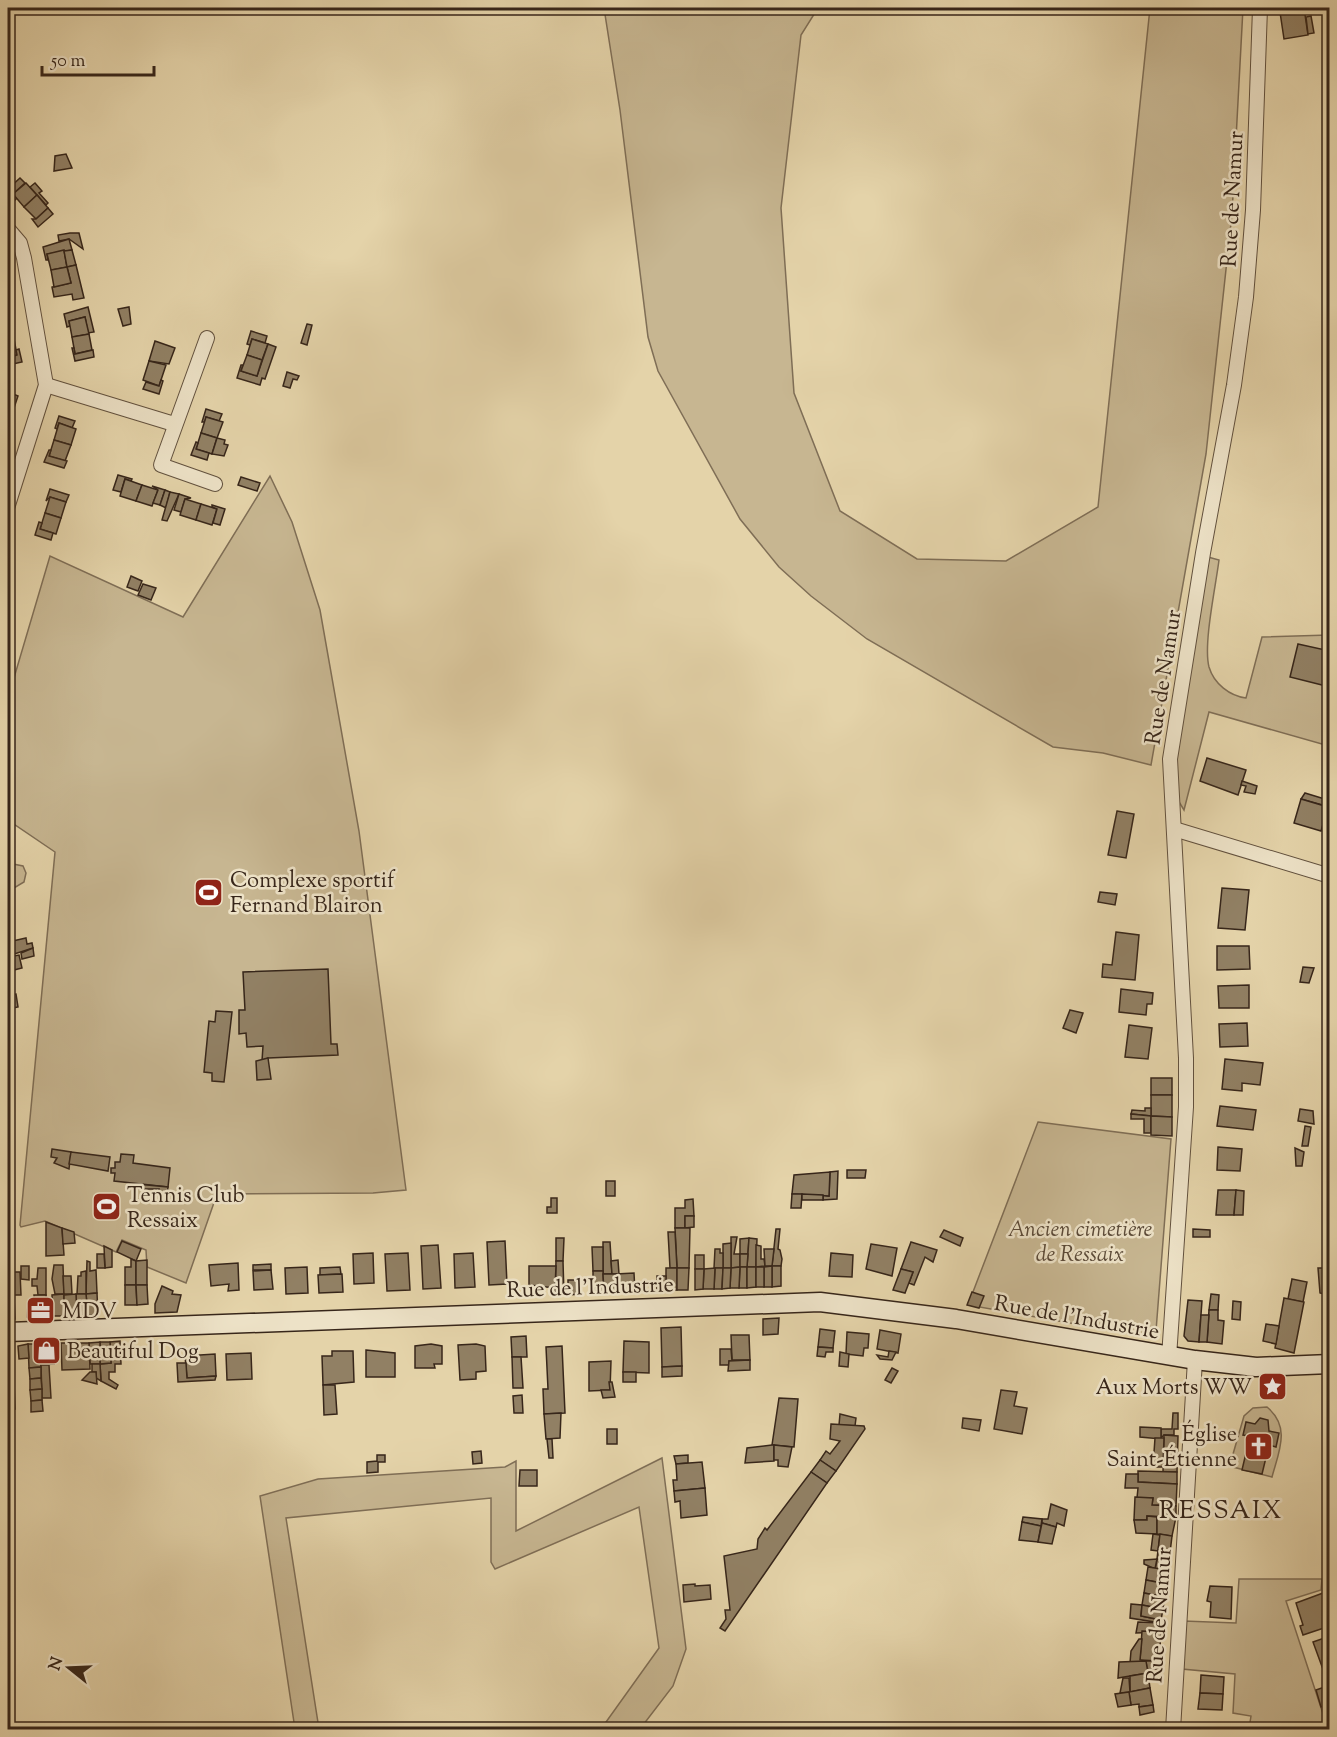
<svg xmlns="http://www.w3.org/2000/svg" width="1337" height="1737" font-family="'Sorts Mill Goudy',serif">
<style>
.green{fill:#c7b691;stroke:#7f6e56;stroke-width:1.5}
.building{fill:#918064;stroke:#37261a;stroke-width:1.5}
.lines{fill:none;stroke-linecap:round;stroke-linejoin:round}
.street-casing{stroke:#62513e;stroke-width:16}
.secondary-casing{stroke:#37261a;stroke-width:21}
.street{stroke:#ede2c7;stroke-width:14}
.secondary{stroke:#ede2c7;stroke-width:18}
.labels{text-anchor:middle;stroke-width:5;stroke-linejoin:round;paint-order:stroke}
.street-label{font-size:22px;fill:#37261a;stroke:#ede2c7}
.poi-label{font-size:22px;fill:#37261a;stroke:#ede2c7;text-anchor:start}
.park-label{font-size:22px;font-style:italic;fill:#5b4a38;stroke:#ede2c7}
.quarter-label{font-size:26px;letter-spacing:1.5px;fill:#37261a;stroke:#ede2c7}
</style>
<rect width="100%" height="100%" fill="#e4d3a9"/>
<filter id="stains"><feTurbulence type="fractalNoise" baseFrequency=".00333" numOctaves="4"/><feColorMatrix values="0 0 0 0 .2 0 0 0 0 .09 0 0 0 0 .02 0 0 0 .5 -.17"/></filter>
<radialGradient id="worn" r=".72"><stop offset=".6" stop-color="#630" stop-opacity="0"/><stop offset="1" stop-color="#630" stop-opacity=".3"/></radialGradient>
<g class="green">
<path d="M 604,8 L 818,8 L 801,35 L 781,208 L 794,393 L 840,511 L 917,559 L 1006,561 L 1098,507 L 1150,8 L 1243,8 L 1232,214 L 1206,454 L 1151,765 L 1103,753 L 1053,747 L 867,639 L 811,596 L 779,567 L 740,519 L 658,371 L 648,337 L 620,110 Z"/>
<path d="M 270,476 L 292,522 L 320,610 L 359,831 L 406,1190 L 373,1193 L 217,1194 L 186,1283 L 147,1267 L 146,1250 L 122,1240 L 116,1252 L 45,1221 L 21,1227 L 20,1225 L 55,852 L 8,820 L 8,698 L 50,556 L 183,617 Z"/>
<path d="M 1208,557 L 1219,560 C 1216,585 1203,644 1209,667 C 1214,684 1230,696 1246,698 L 1262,637 L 1329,635 L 1329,746 L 1209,712 L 1184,810 L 1176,797 L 1175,764 Z"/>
<path d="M 8,863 L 23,866 L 26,873 L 24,882 L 9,891 Z"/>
<path d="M 1038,1122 L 1171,1139 L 1156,1331 L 1149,1337 L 968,1305 Z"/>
<path d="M 1267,1407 C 1291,1427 1279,1451 1272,1477 L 1233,1467 L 1231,1461 L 1244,1416 L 1253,1408 Z"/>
<path d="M 662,1458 L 686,1649 L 673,1686 L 640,1729 L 601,1729 L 659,1648 L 639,1507 L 495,1569 L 491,1562 L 491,1498 L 286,1518 L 319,1729 L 295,1729 L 260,1496 L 318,1479 L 505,1467 L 516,1461 L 516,1531 Z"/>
<path d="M 1239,1579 L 1322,1579 L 1321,1590 L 1286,1601 L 1324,1717 L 1329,1715 L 1329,1721 L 1311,1729 L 1249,1729 L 1251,1716 L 1233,1713 L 1235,1674 L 1182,1669 L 1184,1621 L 1236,1623 Z"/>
</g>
<g class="building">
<path d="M 1304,8 L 1308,35 L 1284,39 L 1280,12 Z"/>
<path d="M 1311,16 L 1314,33 L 1308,34 L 1306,17 Z"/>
<path d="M 66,154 L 72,168 L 54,171 L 55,156 Z"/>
<path d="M 20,178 L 25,183 L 13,194 L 17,198 L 15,200 L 8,189 Z"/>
<path d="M 26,183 L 37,195 L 24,207 L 13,194 Z"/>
<path d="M 35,183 L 42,191 L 39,193 L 48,203 L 46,205 L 30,187 Z"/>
<path d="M 37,195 L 48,208 L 36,219 L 24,207 Z"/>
<path d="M 48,208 L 53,214 L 38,227 L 32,219 L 36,219 Z"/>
<path d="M 70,233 L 79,233 L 83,249 L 69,239 L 59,241 L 58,235 Z"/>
<path d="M 69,239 L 72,250 L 47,254 L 48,260 L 46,260 L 43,247 Z"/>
<path d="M 64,250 L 67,267 L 51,270 L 47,254 Z"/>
<path d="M 72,250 L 76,265 L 67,267 L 64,251 Z"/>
<path d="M 76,265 L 84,298 L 73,300 L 72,294 L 54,297 L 52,287 L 71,283 L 67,267 Z"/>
<path d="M 67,267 L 71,283 L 54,287 L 51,270 Z"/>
<path d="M 88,307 L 94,332 L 88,333 L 85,317 L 69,321 L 70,326 L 67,327 L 64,314 Z"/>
<path d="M 129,307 L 131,324 L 123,326 L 118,309 Z"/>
<path d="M 85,317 L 89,334 L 72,337 L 69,321 Z"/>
<path d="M 307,324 L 312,325 L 307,345 L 301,343 Z"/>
<path d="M 251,331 L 267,336 L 265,343 L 252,339 L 250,345 L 247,344 Z"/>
<path d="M 89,334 L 92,350 L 75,354 L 72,337 Z"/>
<path d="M 14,339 L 17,355 L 8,358 L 8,340 Z"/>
<path d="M 252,339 L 268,344 L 262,360 L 247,355 Z"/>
<path d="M 155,341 L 175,348 L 169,364 L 149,361 Z"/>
<path d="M 268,344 L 276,347 L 265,379 L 262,378 L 260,385 L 237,378 L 241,365 L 243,365 L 241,371 L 257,376 Z"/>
<path d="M 72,348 L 74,348 L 75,354 L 93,350 L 94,357 L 75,361 Z"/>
<path d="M 19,349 L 22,362 L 8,365 L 8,358 L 17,355 L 16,350 Z"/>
<path d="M 247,355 L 262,360 L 257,376 L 241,371 Z"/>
<path d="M 149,361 L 166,365 L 159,386 L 143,380 Z"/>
<path d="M 287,372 L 299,376 L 297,380 L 293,379 L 290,388 L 283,386 Z"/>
<path d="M 161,380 L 163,381 L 159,394 L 143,389 L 146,382 L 159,386 Z"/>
<path d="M 8,392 L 18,396 L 14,408 L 12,407 L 14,402 L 8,400 Z"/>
<path d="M 206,409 L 222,414 L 219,421 L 206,417 L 205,422 L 202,422 Z"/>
<path d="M 59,416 L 75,421 L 72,428 L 59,423 L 57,429 L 55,428 Z"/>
<path d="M 206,417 L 223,422 L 217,438 L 201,433 Z"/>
<path d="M 59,423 L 76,429 L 71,445 L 54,440 Z"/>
<path d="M 201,433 L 217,438 L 212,454 L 196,449 Z"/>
<path d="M 217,438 L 225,440 L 224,444 L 228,445 L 224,456 L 212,454 Z"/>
<path d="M 54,440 L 71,445 L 65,461 L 49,456 Z"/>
<path d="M 196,442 L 198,443 L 196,449 L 209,453 L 207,460 L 191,455 Z"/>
<path d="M 49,450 L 51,450 L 49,456 L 67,461 L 64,468 L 44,462 Z"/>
<path d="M 118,475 L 132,479 L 131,481 L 125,479 L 121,492 L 113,490 Z"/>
<path d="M 241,477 L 260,483 L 257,491 L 238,485 Z"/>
<path d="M 125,479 L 142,485 L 136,501 L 120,496 Z"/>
<path d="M 142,485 L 158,490 L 152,506 L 136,501 Z"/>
<path d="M 152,486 L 165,490 L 160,505 L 153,503 L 158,490 Z"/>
<path d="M 50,489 L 69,495 L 66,502 L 50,497 L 46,501 Z"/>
<path d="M 165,490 L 170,492 L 166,508 L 160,505 Z"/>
<path d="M 170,492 L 179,494 L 167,521 L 162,520 Z"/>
<path d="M 179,494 L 191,498 L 185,499 L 181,512 L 174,510 Z"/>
<path d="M 50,497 L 66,502 L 61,518 L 45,513 Z"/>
<path d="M 185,499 L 201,504 L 196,520 L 180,515 Z"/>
<path d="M 201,504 L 217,509 L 212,525 L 196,520 Z"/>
<path d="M 212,505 L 225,509 L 220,525 L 213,523 L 217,509 L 212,507 Z"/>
<path d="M 45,513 L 61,518 L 56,534 L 40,529 Z"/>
<path d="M 39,522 L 42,523 L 40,529 L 53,533 L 51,540 L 35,535 Z"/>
<path d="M 131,576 L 142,581 L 138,591 L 127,587 Z"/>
<path d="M 143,584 L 156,588 L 151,600 L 138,595 Z"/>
<path d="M 1298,644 L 1330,651 L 1330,687 L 1290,677 Z"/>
<path d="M 1207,758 L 1246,770 L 1238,795 L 1200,781 Z"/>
<path d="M 1242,781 L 1257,786 L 1255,794 L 1244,792 L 1246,786 L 1241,785 Z"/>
<path d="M 1305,793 L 1328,800 L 1326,806 L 1301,799 Z"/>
<path d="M 1301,799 L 1328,807 L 1321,831 L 1294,823 Z"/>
<path d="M 1117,811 L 1134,814 L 1126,858 L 1108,855 Z"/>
<path d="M 1222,888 L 1249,890 L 1245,930 L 1218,928 Z"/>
<path d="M 1100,892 L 1117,894 L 1115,905 L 1098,902 Z"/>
<path d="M 1116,932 L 1139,935 L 1135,980 L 1102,977 L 1103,964 L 1112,965 Z"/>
<path d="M 26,938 L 27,944 L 32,943 L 33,948 L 8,956 L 8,942 Z"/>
<path d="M 1217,946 L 1249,946 L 1250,969 L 1217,970 Z"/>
<path d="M 33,948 L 34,956 L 22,959 L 21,953 Z"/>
<path d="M 19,955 L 22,968 L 10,971 L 8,957 Z"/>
<path d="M 1303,967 L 1314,968 L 1309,983 L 1300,982 Z"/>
<path d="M 328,969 L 331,1044 L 337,1044 L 338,1055 L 268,1058 L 262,1061 L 263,1046 L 247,1047 L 246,1033 L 239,1034 L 239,1010 L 245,1010 L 243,972 Z"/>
<path d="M 1249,985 L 1249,1008 L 1219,1008 L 1218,986 Z"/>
<path d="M 1121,989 L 1153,993 L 1152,1004 L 1147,1004 L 1146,1015 L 1119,1012 Z"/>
<path d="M 16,994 L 18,1007 L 8,1009 L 8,995 Z"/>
<path d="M 1070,1010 L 1083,1013 L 1076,1033 L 1063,1028 Z"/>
<path d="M 216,1011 L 232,1012 L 224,1082 L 212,1081 L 212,1073 L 204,1072 L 209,1021 L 215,1022 Z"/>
<path d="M 1247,1023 L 1248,1046 L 1220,1047 L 1219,1024 Z"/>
<path d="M 1129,1025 L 1152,1028 L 1148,1059 L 1125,1057 Z"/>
<path d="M 268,1058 L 271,1079 L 257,1080 L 256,1061 Z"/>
<path d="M 1225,1059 L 1263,1063 L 1260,1085 L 1242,1083 L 1242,1091 L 1222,1089 Z"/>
<rect x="1151" y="1078" width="21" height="17"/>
<path d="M 1151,1095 L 1172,1095 L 1172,1117 L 1151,1116 Z"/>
<path d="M 1220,1106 L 1256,1110 L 1253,1130 L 1217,1126 Z"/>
<path d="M 1145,1108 L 1151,1108 L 1151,1116 L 1131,1114 L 1132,1110 L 1145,1111 Z"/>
<path d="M 1300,1109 L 1313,1111 L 1314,1124 L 1298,1121 Z"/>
<path d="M 1131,1114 L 1151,1116 L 1151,1133 L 1144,1133 L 1144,1119 L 1131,1119 Z"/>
<path d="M 1151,1116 L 1172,1117 L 1172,1136 L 1151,1135 Z"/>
<path d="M 1305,1126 L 1311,1127 L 1308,1146 L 1302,1146 Z"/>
<path d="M 1218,1147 L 1242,1149 L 1240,1171 L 1217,1170 Z"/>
<path d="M 1295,1148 L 1304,1152 L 1302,1166 L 1296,1166 Z"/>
<path d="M 52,1149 L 71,1152 L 69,1169 L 54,1163 L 57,1158 L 51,1157 Z"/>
<path d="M 71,1152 L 110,1157 L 108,1171 L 69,1164 Z"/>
<path d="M 121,1154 L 134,1155 L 133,1163 L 170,1168 L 168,1187 L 114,1181 L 115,1173 L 111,1173 L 111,1168 L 115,1168 L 115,1162 L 120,1162 Z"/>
<path d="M 847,1170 L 866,1170 L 865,1178 L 847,1178 Z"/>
<path d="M 838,1171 L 837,1199 L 823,1200 L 823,1195 L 829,1196 L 830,1172 Z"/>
<path d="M 830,1172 L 829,1196 L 792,1194 L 794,1175 Z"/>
<rect x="606" y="1181" width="9" height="15"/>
<path d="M 136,1184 L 168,1187 L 167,1194 L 158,1193 L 159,1189 L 136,1189 Z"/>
<path d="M 1218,1190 L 1236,1190 L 1234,1215 L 1216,1215 Z"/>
<path d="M 1236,1190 L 1244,1191 L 1243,1215 L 1234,1215 Z"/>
<path d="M 792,1194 L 802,1194 L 801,1208 L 791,1208 Z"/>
<path d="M 802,1194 L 823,1195 L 823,1200 L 802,1200 Z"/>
<path d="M 551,1198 L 557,1198 L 557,1213 L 547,1213 L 547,1207 L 551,1207 Z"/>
<path d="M 693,1199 L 694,1216 L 685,1216 L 685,1228 L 675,1228 L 675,1208 L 685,1208 L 685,1200 Z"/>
<path d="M 685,1216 L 694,1216 L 694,1227 L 685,1228 Z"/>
<path d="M 46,1222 L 62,1228 L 64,1255 L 46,1256 Z"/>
<path d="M 62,1228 L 74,1232 L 75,1243 L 63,1244 Z"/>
<path d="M 675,1228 L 690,1228 L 689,1268 L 677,1268 Z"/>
<path d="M 776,1229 L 780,1229 L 778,1249 L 780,1250 L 782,1259 L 781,1266 L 772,1266 Z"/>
<path d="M 1193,1229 L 1210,1230 L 1210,1237 L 1193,1237 Z"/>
<path d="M 944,1230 L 963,1238 L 960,1246 L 940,1237 Z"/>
<path d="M 668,1232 L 675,1232 L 677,1268 L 670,1268 Z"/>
<path d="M 731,1237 L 737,1237 L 734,1254 L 740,1254 L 740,1267 L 731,1268 Z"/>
<path d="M 556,1238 L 564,1238 L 563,1261 L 556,1261 Z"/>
<path d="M 749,1238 L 748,1254 L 740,1254 L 740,1239 Z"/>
<path d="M 749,1238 L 757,1239 L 756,1267 L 747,1267 Z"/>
<path d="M 122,1241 L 141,1249 L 136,1261 L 117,1252 Z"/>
<path d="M 505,1241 L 507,1284 L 489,1285 L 487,1242 Z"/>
<path d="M 603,1242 L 610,1242 L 612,1274 L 603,1274 Z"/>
<path d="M 911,1242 L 937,1250 L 933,1262 L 925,1257 L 914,1285 L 909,1283 L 913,1272 L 901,1269 Z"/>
<path d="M 731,1243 L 731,1268 L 723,1268 L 723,1244 Z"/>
<path d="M 871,1244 L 897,1248 L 892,1276 L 866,1269 Z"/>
<path d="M 438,1245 L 441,1288 L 423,1289 L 421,1246 Z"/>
<path d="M 756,1245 L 761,1246 L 761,1259 L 764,1259 L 765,1266 L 756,1267 Z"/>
<path d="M 104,1246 L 112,1250 L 112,1267 L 105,1268 Z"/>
<path d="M 592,1247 L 603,1247 L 603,1271 L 593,1271 Z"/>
<path d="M 715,1249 L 720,1249 L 720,1253 L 723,1253 L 723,1268 L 714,1268 Z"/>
<path d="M 764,1249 L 774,1249 L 772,1266 L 765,1266 Z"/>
<path d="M 373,1253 L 374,1283 L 354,1284 L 353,1254 Z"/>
<path d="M 408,1253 L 410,1290 L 387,1291 L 385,1254 Z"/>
<path d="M 473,1253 L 475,1287 L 455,1288 L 454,1254 Z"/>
<path d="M 831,1253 L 853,1255 L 852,1277 L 829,1276 Z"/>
<path d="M 97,1254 L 104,1254 L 105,1268 L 97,1268 Z"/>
<path d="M 740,1254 L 748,1254 L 747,1267 L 740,1267 Z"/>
<rect x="695" y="1255" width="9" height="14"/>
<path d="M 131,1259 L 136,1261 L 136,1285 L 125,1285 L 125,1267 L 131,1267 Z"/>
<path d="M 147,1260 L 147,1285 L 136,1285 L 136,1261 Z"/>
<path d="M 618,1260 L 619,1274 L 612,1274 L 611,1261 Z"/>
<path d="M 87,1261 L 90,1262 L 90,1271 L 96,1270 L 97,1293 L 86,1294 Z"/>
<path d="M 556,1261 L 563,1261 L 564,1295 L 555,1295 Z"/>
<path d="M 238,1263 L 239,1290 L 228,1291 L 229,1284 L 211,1286 L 209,1265 Z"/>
<path d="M 271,1264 L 271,1270 L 253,1270 L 253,1265 Z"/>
<path d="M 54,1265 L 63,1265 L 64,1294 L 55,1294 L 52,1279 Z"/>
<path d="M 21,1266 L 29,1266 L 29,1280 L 21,1279 Z"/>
<path d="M 529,1266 L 556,1266 L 555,1288 L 529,1285 Z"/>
<path d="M 772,1266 L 781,1266 L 781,1286 L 772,1287 Z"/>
<path d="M 772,1266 L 772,1287 L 764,1287 L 764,1267 Z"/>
<path d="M 307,1267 L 308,1293 L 286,1294 L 285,1268 Z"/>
<path d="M 340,1267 L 341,1274 L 320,1275 L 320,1268 Z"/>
<path d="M 740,1267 L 747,1267 L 747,1288 L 739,1288 Z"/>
<path d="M 740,1267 L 739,1288 L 730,1288 L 731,1268 Z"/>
<path d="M 747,1267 L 756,1267 L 756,1287 L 747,1288 Z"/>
<rect x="756" y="1267" width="8" height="20"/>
<path d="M 38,1268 L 46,1268 L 46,1295 L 38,1295 L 37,1286 L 32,1286 L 32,1279 L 37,1279 Z"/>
<rect x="666" y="1268" width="11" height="22"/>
<path d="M 677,1268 L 689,1268 L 688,1290 L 677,1290 Z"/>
<path d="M 715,1268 L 723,1268 L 722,1289 L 714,1289 Z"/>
<path d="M 715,1268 L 714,1289 L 703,1289 L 704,1269 Z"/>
<path d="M 723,1268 L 731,1268 L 730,1288 L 722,1289 Z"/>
<path d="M 1318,1268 L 1330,1268 L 1330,1299 L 1324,1299 L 1324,1294 L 1320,1293 Z"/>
<path d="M 695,1269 L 704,1269 L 703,1289 L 695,1290 Z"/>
<path d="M 901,1269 L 913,1272 L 905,1293 L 893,1290 Z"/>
<path d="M 271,1270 L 273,1289 L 254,1290 L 253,1271 Z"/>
<path d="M 86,1271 L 86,1294 L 77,1294 L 78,1276 L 81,1276 L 81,1272 Z"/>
<path d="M 593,1271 L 603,1271 L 604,1293 L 593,1294 Z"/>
<path d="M 13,1272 L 20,1272 L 21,1295 L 14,1295 Z"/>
<path d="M 634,1273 L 635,1292 L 617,1293 L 616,1274 Z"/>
<path d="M 342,1274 L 343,1292 L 319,1293 L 318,1275 Z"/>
<path d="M 603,1274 L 616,1274 L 617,1293 L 604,1293 Z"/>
<path d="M 63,1276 L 71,1276 L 72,1294 L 64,1294 Z"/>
<path d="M 657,1276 L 666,1276 L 666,1290 L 657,1291 Z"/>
<path d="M 1292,1279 L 1307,1282 L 1303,1302 L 1288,1299 Z"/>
<path d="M 568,1280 L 581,1280 L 581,1294 L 568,1295 Z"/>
<path d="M 125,1285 L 136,1285 L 137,1305 L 125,1305 Z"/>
<path d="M 136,1285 L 147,1285 L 148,1304 L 137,1305 Z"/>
<path d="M 162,1286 L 173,1291 L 172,1294 L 181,1295 L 177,1312 L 155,1313 L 155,1304 Z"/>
<path d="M 972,1292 L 984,1296 L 979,1308 L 967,1305 Z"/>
<path d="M 97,1293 L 98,1315 L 88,1315 L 86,1294 Z"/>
<path d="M 64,1294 L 64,1316 L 53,1316 L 52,1295 Z"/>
<path d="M 76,1294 L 86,1294 L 88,1315 L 77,1316 Z"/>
<path d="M 76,1294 L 77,1316 L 64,1316 L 64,1295 Z"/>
<path d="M 1211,1294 L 1219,1295 L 1218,1310 L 1209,1310 Z"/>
<path d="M 34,1295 L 46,1295 L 47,1317 L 35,1317 Z"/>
<path d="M 14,1297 L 15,1319 L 8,1319 L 8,1298 Z"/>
<path d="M 1284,1298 L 1304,1302 L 1294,1353 L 1275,1348 Z"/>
<path d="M 1188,1300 L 1202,1301 L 1199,1342 L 1188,1341 L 1184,1336 Z"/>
<path d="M 1233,1301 L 1241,1302 L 1240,1320 L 1232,1319 Z"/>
<path d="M 34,1303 L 35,1317 L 27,1317 L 28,1304 Z"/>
<path d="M 1209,1310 L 1218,1310 L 1218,1320 L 1224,1321 L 1222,1344 L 1207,1342 Z"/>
<path d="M 1201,1315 L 1209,1315 L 1207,1342 L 1199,1342 Z"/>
<path d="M 779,1318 L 778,1334 L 763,1335 L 763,1319 Z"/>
<path d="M 1266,1324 L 1279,1326 L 1276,1344 L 1263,1341 Z"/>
<path d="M 681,1327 L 682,1366 L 662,1367 L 661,1328 Z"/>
<path d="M 820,1329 L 835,1331 L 833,1348 L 818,1347 Z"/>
<path d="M 880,1330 L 901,1334 L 898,1353 L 877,1349 Z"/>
<path d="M 847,1332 L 869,1334 L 868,1348 L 864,1348 L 863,1356 L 846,1354 Z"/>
<path d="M 731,1335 L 749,1335 L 750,1360 L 732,1360 Z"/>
<path d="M 526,1336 L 527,1357 L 512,1357 L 511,1337 Z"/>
<path d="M 120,1341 L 121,1364 L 115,1364 L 115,1372 L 109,1372 L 109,1379 L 118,1385 L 116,1389 L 101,1381 L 100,1364 L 111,1363 L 110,1342 Z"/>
<path d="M 624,1341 L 649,1342 L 649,1373 L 623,1372 Z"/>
<path d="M 100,1342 L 110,1342 L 111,1363 L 100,1364 Z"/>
<path d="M 100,1342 L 100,1364 L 90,1364 L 89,1343 Z"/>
<path d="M 61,1343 L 89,1343 L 90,1369 L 62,1370 Z"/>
<path d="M 28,1344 L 39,1344 L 41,1367 L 29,1368 Z"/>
<path d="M 28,1344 L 29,1358 L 19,1359 L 18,1346 Z"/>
<path d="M 39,1344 L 53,1344 L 54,1364 L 41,1365 Z"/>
<path d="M 431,1344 L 442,1346 L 442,1364 L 434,1364 L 435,1368 L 415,1368 L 415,1346 Z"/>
<path d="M 476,1344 L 485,1346 L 486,1371 L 476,1372 L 476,1379 L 460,1380 L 458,1345 Z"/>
<path d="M 562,1346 L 565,1413 L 544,1414 L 543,1389 L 548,1389 L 546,1347 Z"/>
<path d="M 818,1347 L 833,1348 L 833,1352 L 826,1352 L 825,1357 L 817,1356 Z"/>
<path d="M 720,1349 L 731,1349 L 732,1361 L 729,1361 L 729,1365 L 720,1365 Z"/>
<path d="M 366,1350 L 395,1353 L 395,1377 L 366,1377 Z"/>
<path d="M 332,1351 L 353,1351 L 354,1382 L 323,1385 L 322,1356 L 332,1356 Z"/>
<path d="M 889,1351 L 896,1352 L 892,1360 L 880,1359 L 877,1355 L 888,1357 Z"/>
<path d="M 840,1352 L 849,1354 L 848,1367 L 839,1366 Z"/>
<path d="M 251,1353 L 252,1379 L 227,1380 L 226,1354 Z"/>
<path d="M 215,1354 L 216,1376 L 187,1378 L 185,1356 Z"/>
<path d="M 512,1357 L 521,1357 L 523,1388 L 513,1388 Z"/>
<path d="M 750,1360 L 750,1370 L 728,1371 L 729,1361 Z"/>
<path d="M 611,1361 L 610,1390 L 589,1391 L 589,1362 Z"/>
<path d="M 177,1363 L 186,1363 L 187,1378 L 216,1376 L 215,1380 L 178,1382 Z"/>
<path d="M 92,1364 L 100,1364 L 101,1381 L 96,1378 L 96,1372 L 92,1372 Z"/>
<path d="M 41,1365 L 49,1365 L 51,1398 L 42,1398 Z"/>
<path d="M 682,1366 L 682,1376 L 662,1377 L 662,1367 Z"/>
<path d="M 41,1367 L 41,1378 L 30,1379 L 29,1368 Z"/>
<path d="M 892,1368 L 898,1371 L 891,1383 L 885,1380 Z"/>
<path d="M 90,1372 L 96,1372 L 97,1384 L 82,1380 Z"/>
<rect x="623" y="1372" width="13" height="10"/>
<path d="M 41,1378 L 42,1389 L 30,1390 L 30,1379 Z"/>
<path d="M 14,1382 L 15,1409 L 8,1409 L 8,1383 Z"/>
<path d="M 609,1382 L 612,1382 L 615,1397 L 603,1398 L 601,1390 L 610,1390 Z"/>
<path d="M 323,1385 L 335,1385 L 337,1414 L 324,1415 Z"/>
<path d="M 42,1389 L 42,1400 L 31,1401 L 30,1390 Z"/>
<path d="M 1001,1390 L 1017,1392 L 1014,1406 L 1027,1408 L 1022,1434 L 994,1429 Z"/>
<path d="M 522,1395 L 523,1413 L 514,1413 L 513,1396 Z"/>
<path d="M 779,1398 L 798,1399 L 794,1447 L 772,1445 Z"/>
<path d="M 42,1400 L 43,1411 L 31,1412 L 31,1401 Z"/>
<path d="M 561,1413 L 560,1438 L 546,1439 L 544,1414 Z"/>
<path d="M 1173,1413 L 1178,1413 L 1178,1429 L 1174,1429 L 1174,1435 L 1164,1435 L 1161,1438 L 1161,1429 L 1172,1429 Z"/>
<path d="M 840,1414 L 856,1418 L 855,1426 L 839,1425 Z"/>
<path d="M 963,1418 L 981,1420 L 979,1431 L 962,1428 Z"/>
<path d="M 1260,1418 L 1268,1420 L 1269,1431 L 1279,1433 L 1276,1447 L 1269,1445 L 1262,1474 L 1242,1470 L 1250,1436 L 1243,1435 L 1246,1422 L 1255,1424 Z"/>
<path d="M 831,1424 L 864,1426 L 865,1429 L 836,1471 L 820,1460 L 826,1451 L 830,1454 L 840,1441 L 830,1439 Z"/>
<path d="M 1140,1427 L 1161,1428 L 1161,1439 L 1140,1437 Z"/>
<rect x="607" y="1429" width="10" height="15"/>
<path d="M 1164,1435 L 1178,1436 L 1177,1472 L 1163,1472 Z"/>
<path d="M 1155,1438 L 1164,1438 L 1163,1467 L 1153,1467 Z"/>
<path d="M 547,1439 L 552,1439 L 553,1458 L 549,1458 Z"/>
<path d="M 772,1445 L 774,1445 L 774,1461 L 745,1463 L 747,1448 Z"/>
<path d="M 774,1445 L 792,1447 L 788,1467 L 778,1466 L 778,1460 L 774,1460 Z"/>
<path d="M 481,1451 L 482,1463 L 473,1464 L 472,1452 Z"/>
<path d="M 377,1455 L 385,1455 L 385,1462 L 378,1462 L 378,1472 L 367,1473 L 367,1462 L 377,1461 Z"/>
<path d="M 688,1455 L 688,1463 L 676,1464 L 674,1456 Z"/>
<path d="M 820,1460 L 836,1471 L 827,1483 L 811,1472 Z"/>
<path d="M 702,1462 L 705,1488 L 674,1491 L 673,1480 L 677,1480 L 676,1464 Z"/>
<path d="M 520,1470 L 537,1470 L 537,1486 L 519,1486 Z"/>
<path d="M 1138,1471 L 1177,1472 L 1177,1484 L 1138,1482 Z"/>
<path d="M 811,1472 L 827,1483 L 725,1631 L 720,1628 L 726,1619 L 725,1610 L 730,1610 L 724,1556 L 757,1549 L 758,1539 L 765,1528 L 767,1530 Z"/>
<path d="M 1126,1474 L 1138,1474 L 1138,1482 L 1177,1484 L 1176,1506 L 1152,1505 L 1153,1498 L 1137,1498 L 1138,1488 L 1125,1488 Z"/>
<path d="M 705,1488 L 707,1515 L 681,1518 L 680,1501 L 675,1502 L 674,1491 Z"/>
<path d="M 1135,1497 L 1153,1498 L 1152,1505 L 1176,1506 L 1176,1517 L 1147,1516 L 1147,1520 L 1134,1520 Z"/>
<path d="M 1051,1504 L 1067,1510 L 1064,1526 L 1057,1523 L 1056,1527 L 1042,1523 L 1042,1519 L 1048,1519 Z"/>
<path d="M 1147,1516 L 1157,1517 L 1157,1534 L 1136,1533 L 1134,1520 L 1147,1520 Z"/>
<path d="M 1023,1517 L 1042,1519 L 1041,1526 L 1022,1522 Z"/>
<path d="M 1157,1517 L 1176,1517 L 1172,1536 L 1157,1534 Z"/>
<path d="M 1022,1522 L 1041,1526 L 1038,1542 L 1019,1540 Z"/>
<path d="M 1042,1523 L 1056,1527 L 1052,1544 L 1038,1542 Z"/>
<path d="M 1153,1534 L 1160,1535 L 1158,1551 L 1151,1550 Z"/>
<path d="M 1160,1534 L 1172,1536 L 1169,1561 L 1157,1559 Z"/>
<path d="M 1157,1559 L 1169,1561 L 1168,1570 L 1155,1569 Z"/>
<path d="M 1157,1559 L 1155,1569 L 1144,1564 L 1144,1560 Z"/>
<path d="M 1148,1567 L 1168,1570 L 1167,1584 L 1146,1580 Z"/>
<path d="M 1146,1580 L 1167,1584 L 1165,1597 L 1144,1593 Z"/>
<path d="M 695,1584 L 695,1586 L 710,1585 L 711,1599 L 684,1602 L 683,1585 Z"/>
<path d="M 1210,1586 L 1232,1587 L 1231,1619 L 1210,1617 L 1211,1602 L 1207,1601 Z"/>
<path d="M 1144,1593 L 1165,1597 L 1163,1609 L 1142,1605 Z"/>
<path d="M 1323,1593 L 1328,1609 L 1330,1626 L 1303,1635 L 1300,1626 L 1303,1625 L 1296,1603 Z"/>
<path d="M 1131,1604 L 1142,1605 L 1141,1616 L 1161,1620 L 1161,1623 L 1130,1618 Z"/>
<path d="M 1142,1605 L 1163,1609 L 1161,1620 L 1141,1616 Z"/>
<path d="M 1138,1622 L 1161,1623 L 1161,1632 L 1136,1633 Z"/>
<path d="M 1142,1631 L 1161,1632 L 1159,1661 L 1140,1660 Z"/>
<path d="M 1330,1636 L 1330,1670 L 1324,1672 L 1313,1642 Z"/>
<path d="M 1139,1639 L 1142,1639 L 1140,1660 L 1146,1661 L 1130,1663 L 1131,1651 Z"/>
<path d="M 1146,1661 L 1159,1661 L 1158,1669 L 1147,1669 Z"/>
<path d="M 1146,1661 L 1148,1673 L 1118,1678 L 1119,1662 Z"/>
<path d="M 1148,1673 L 1150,1688 L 1130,1692 L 1130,1676 Z"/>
<path d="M 1201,1675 L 1224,1677 L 1223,1694 L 1200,1693 Z"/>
<path d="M 1123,1678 L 1129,1678 L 1130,1692 L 1120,1693 Z"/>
<path d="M 1330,1685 L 1330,1715 L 1326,1706 L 1321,1707 L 1316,1690 Z"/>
<path d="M 1150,1688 L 1153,1705 L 1139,1707 L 1139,1704 L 1131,1705 L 1129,1692 Z"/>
<path d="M 1129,1692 L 1131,1705 L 1118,1707 L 1115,1694 Z"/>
<path d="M 1200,1693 L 1223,1694 L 1222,1710 L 1198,1709 Z"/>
<path d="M 1153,1705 L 1154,1712 L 1140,1715 L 1139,1707 Z"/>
<path d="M 1199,1725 L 1224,1727 L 1224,1730 L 1199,1730 Z"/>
</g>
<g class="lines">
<defs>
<g id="street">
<path d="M 8,229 L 20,243 L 24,258 L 46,385 L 8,505"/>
<path d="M 207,338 L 161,465 L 215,484"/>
<path d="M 46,385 L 174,424"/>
<path d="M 1174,829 L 1330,876"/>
<path d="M 1169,1357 L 1186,1107 L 1186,1058 L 1170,759 L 1203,553 L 1234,385 L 1246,297 L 1253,210 L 1260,8"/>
<path d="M 1173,1730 L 1195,1360"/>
</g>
<path id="secondary" d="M 8,1332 L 820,1302 L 956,1319 L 1195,1360 L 1256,1367 L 1330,1364"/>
</defs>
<use href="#street" class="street-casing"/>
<use href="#secondary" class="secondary-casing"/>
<use href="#street" class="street"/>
<use href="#secondary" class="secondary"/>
</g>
<defs>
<symbol id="stadium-square" viewBox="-11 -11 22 22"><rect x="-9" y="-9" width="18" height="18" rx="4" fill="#8f2418" stroke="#ede2c7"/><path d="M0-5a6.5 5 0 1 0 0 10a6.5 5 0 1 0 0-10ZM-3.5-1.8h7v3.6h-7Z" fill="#fff"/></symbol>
<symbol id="office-square" viewBox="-11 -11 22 22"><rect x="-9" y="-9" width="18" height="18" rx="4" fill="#8f2418" stroke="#ede2c7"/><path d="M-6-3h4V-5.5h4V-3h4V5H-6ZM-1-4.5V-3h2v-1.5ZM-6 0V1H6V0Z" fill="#fff"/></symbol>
<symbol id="shop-square" viewBox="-11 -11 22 22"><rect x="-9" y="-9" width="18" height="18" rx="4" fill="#8f2418" stroke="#ede2c7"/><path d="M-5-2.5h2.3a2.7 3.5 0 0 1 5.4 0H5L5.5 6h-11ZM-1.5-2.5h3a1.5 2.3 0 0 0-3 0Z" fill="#fff"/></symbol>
<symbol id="sight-square" viewBox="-11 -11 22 22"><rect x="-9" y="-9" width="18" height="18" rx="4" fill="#8f2418" stroke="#ede2c7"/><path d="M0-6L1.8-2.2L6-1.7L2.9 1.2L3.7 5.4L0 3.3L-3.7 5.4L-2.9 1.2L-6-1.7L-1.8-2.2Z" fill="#fff"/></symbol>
<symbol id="church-square" viewBox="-11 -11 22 22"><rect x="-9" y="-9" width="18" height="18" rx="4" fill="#8f2418" stroke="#ede2c7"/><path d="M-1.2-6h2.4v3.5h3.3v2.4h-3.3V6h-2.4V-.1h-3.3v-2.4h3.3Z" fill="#fff"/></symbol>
</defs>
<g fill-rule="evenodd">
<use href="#stadium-square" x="192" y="876" width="33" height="33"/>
<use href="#stadium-square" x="90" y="1190" width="33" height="33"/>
<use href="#office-square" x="24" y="1294" width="33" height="33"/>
<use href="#shop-square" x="30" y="1334" width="33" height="33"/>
<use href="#sight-square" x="1256" y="1370" width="33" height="33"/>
<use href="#church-square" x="1242" y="1430" width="33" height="33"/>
</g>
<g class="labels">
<g class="street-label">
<text transform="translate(1231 199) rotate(-87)" y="8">Rue de Namur</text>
<text transform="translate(1162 677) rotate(-81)" y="8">Rue de Namur</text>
<text transform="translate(590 1286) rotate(-2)" y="8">Rue de l'Industrie</text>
<text transform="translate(1077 1316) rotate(10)" y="8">Rue de l'Industrie</text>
<text transform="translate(1158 1615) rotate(-86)" y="8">Rue de Namur</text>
</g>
<g class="poi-label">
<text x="230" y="887">Complexe sportif<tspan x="230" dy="25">Fernand Blairon</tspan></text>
<text x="127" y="1202">Tennis Club<tspan x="127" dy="25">Ressaix</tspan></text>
<text x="62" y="1318">MDV</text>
<text x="67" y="1358">Beautiful Dog</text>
<text x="1252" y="1394" text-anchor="end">Aux Morts WW</text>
<text x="1237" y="1441" text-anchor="end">Église<tspan x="1237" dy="25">Saint-Étienne</tspan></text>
</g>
<g class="park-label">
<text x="1080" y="1236">Ancien cimetière<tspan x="1080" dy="25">de Ressaix</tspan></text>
</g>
<g class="quarter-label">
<text x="1221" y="1518">RESSAIX</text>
</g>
</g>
<rect width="1337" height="1737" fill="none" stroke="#e4d3a9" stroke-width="30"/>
<rect x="9" y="9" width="1319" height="1719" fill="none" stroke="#37261a" stroke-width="3"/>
<rect x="15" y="15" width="1307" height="1707" fill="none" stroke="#37261a" stroke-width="1.5"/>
<g transform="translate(69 1668) rotate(288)" stroke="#ede2c7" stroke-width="4.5" paint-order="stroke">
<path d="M0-4.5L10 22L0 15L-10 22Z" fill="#37261a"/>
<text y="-9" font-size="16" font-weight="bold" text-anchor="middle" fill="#37261a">N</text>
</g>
<path d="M42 66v9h112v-9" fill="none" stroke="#37261a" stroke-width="3"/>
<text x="51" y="66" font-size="18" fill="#37261a" stroke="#ede2c7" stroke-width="4.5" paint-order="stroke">50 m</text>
<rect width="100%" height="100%" filter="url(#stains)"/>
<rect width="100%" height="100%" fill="url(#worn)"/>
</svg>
